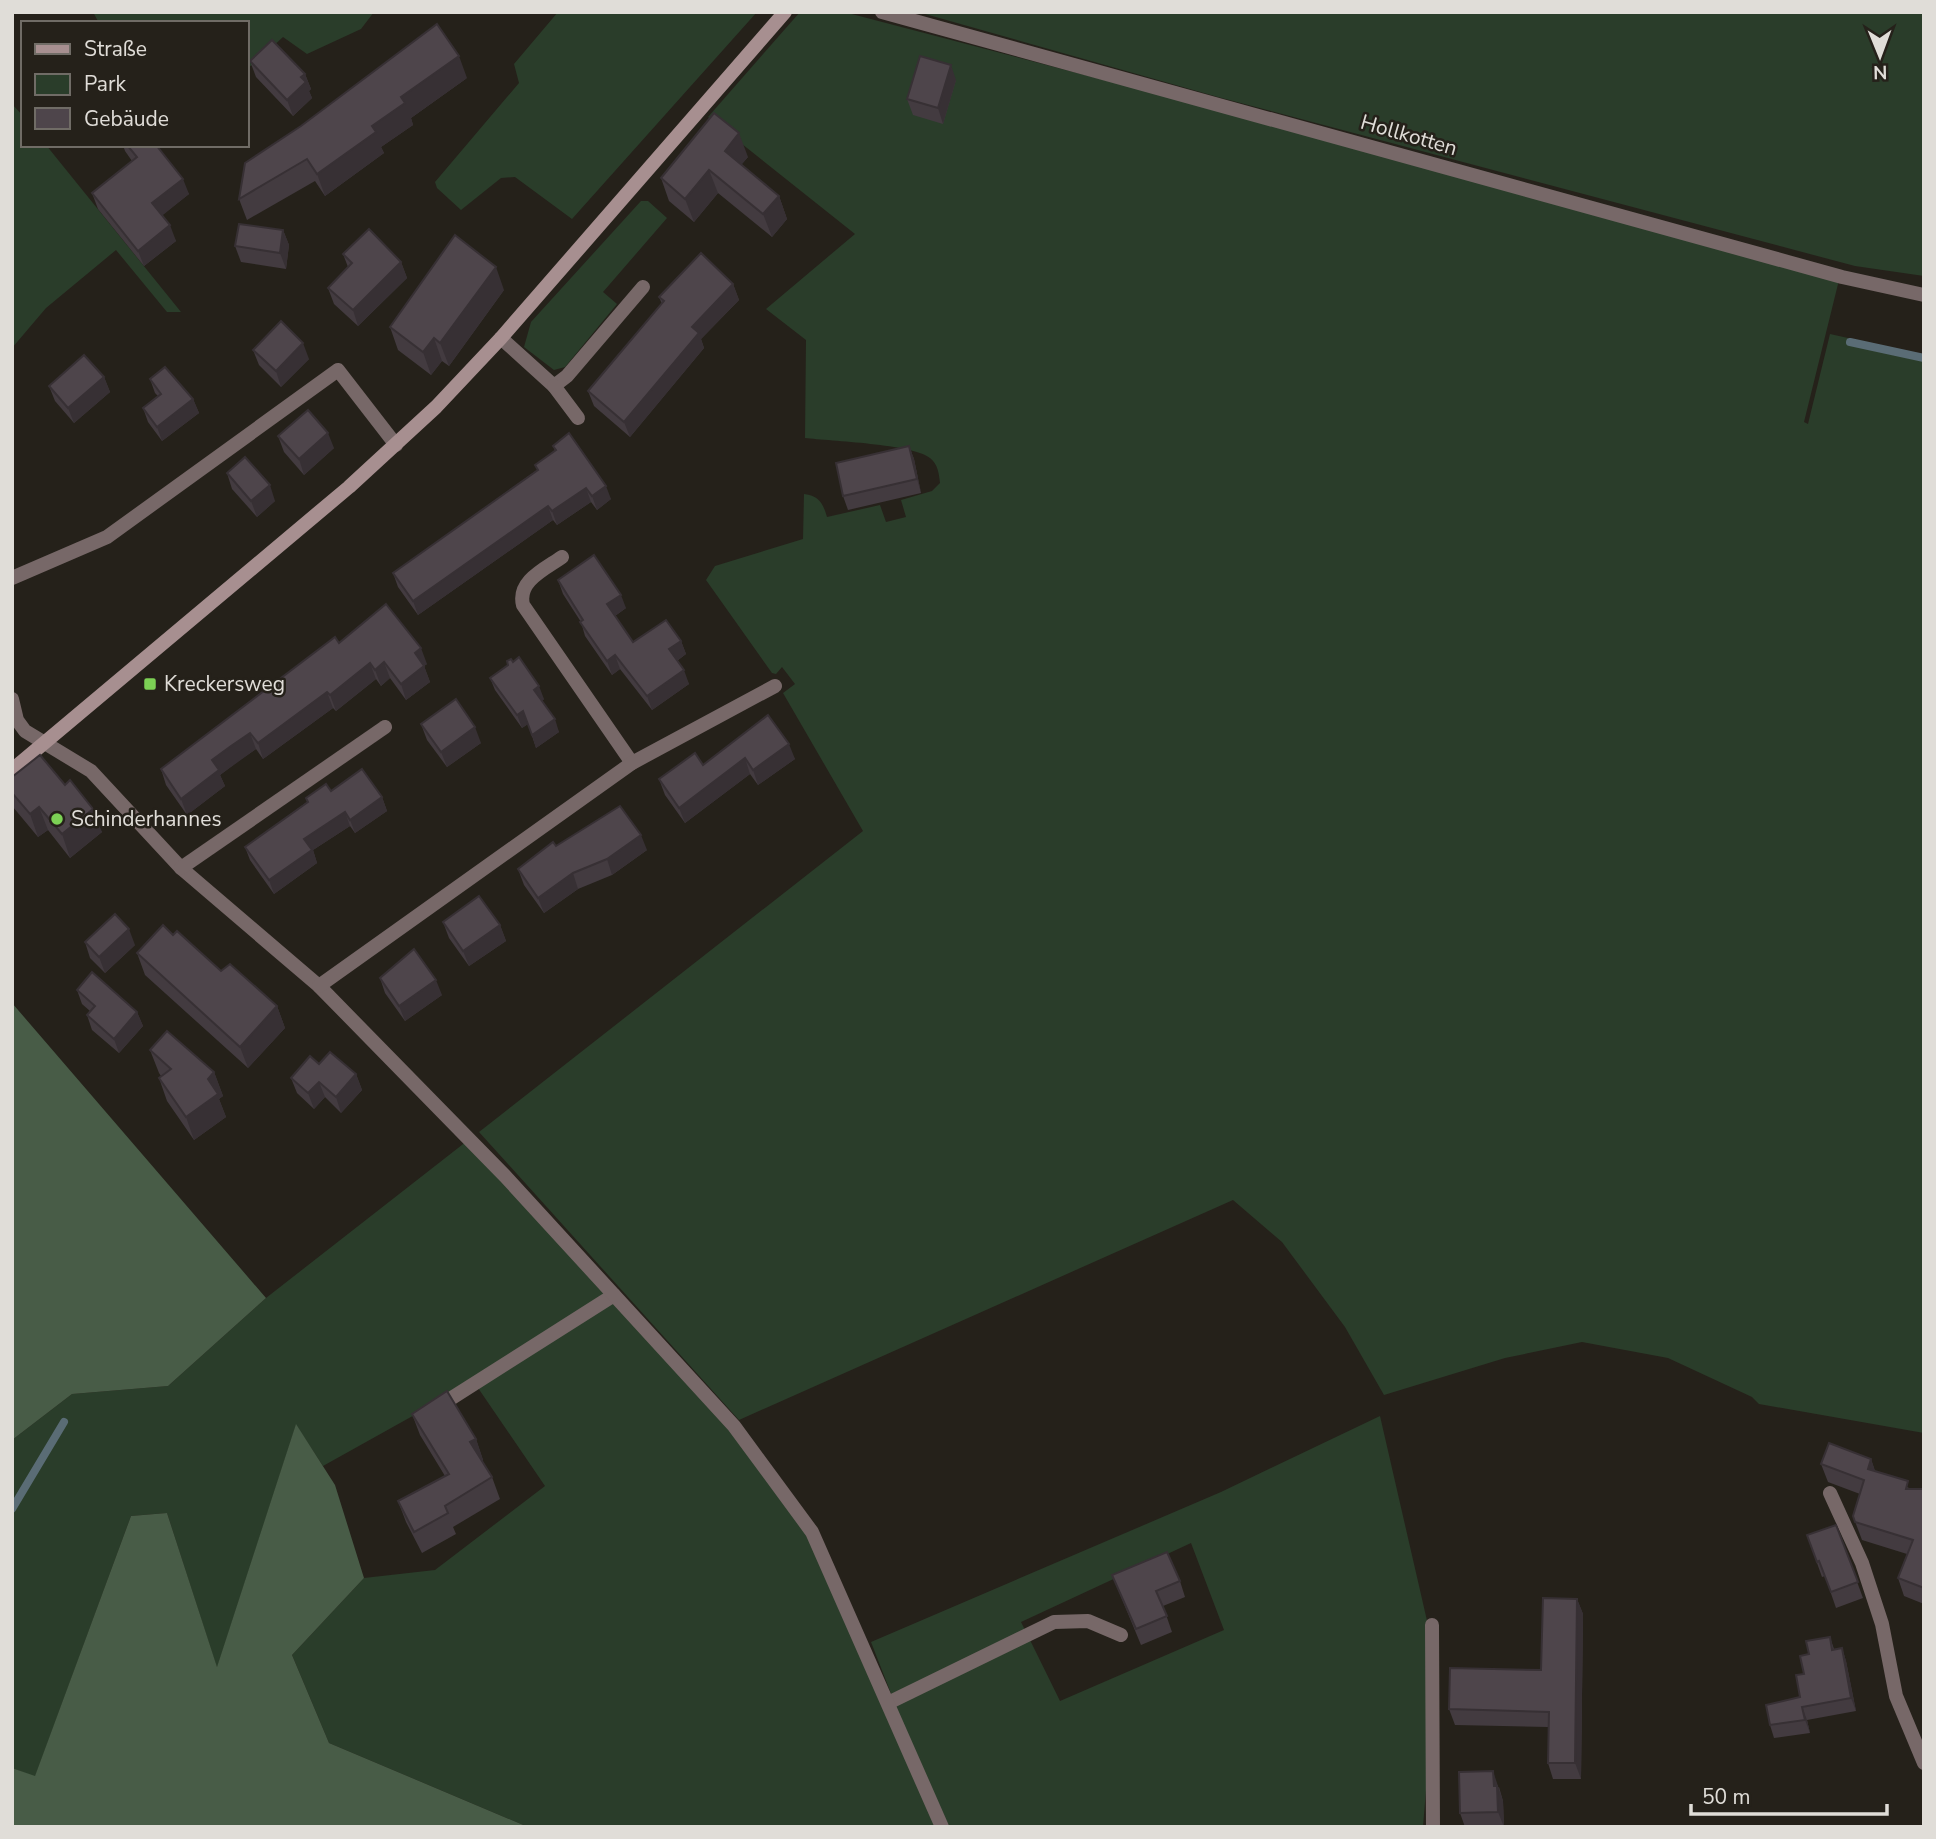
<svg xmlns="http://www.w3.org/2000/svg" width="1936" height="1839" font-family="'Nunito Sans',sans-serif">
<style>
.green{fill:#2a3d2a}
.forest{fill:#485c47}
.lines{fill:none;stroke-linecap:round;stroke-linejoin:round}
.stream{stroke:#5a6c75;stroke-width:8}
.service{stroke:#776868;stroke-width:14}
.minor{stroke:#776868;stroke-width:14}
.secondary{stroke:#a78f90;stroke-width:14}
.wall{fill:#433b40}
.shaded-wall{fill:#373034}
.building{fill:#4e454b;stroke:#373034;stroke-width:2}
.poi-dot{fill:#7cd155;stroke:#25211a;stroke-width:2.5}
.labels{text-anchor:middle;stroke-width:5;stroke-linejoin:round;paint-order:stroke}
.street-label{font-size:21px;fill:#e0ddd8;stroke:#25211a}
.poi-label{font-size:21px;fill:#e0ddd8;stroke:#25211a;text-anchor:start}
</style>
<rect width="100%" height="100%" fill="#25211a"/>
<g class="green">
<path d="M 93,12 L 374,12 L 361,29 L 307,54 L 283,37 L 253,65 L 247,67 L 247,23 L 99,23 Z"/>
<path d="M 558,12 L 757,12 L 572,219 L 515,177 L 501,178 L 461,210 L 437,188 L 435,182 L 519,83 L 514,64 Z"/>
<path d="M 800,12 L 844,12 L 1215,109 L 1839,280 L 1804,422 L 1808,424 L 1830,334 L 1848,338 L 1848,344 L 1924,360 L 1924,1433 L 1759,1404 L 1752,1397 L 1668,1358 L 1582,1342 L 1505,1358 L 1384,1395 L 1345,1327 L 1282,1242 L 1233,1200 L 739,1420 L 479,1132 L 863,831 L 783,693 L 795,684 L 782,667 L 776,674 L 772,673 L 706,580 L 715,566 L 803,539 L 804,494 C 819,496 823,503 827,517 L 880,505 L 886,522 L 906,517 L 901,500 L 932,491 L 940,483 C 939,474 938,464 930,458 C 913,444 830,441 805,438 L 806,340 L 766,309 L 855,234 L 708,117 Z"/>
<path d="M 918,12 L 1924,12 L 1924,276 L 1855,266 L 1218,97 Z"/>
<path d="M 12,104 L 23,116 L 23,145 L 46,145 L 181,312 L 167,312 L 116,250 L 46,308 L 12,348 Z"/>
<path d="M 641,201 L 648,201 L 667,218 L 603,292 L 617,304 L 565,367 L 554,370 L 524,347 L 531,322 Z"/>
<path d="M 467,1141 L 608,1296 L 418,1413 L 323,1466 L 296,1425 L 217,1668 L 167,1513 L 131,1516 L 35,1777 L 12,1768 L 12,1440 L 72,1394 L 168,1386 L 266,1298 Z"/>
<path d="M 613,1302 L 730,1430 L 808,1533 L 937,1827 L 528,1827 L 329,1743 L 292,1655 L 364,1578 L 435,1570 L 545,1486 L 476,1385 Z"/>
<path d="M 1380,1416 L 1428,1625 L 1428,1765 L 1423,1827 L 949,1827 L 894,1705 L 1029,1638 L 1060,1701 L 1224,1630 L 1191,1543 L 1021,1622 L 1026,1632 L 892,1696 L 871,1642 L 1221,1492 Z"/>
</g>
<g class="forest">
<path d="M 12,1003 L 266,1298 L 168,1386 L 72,1394 L 12,1440 Z"/>
<path d="M 296,1424 L 335,1485 L 364,1578 L 292,1655 L 329,1743 L 528,1827 L 12,1827 L 12,1768 L 35,1776 L 131,1516 L 167,1513 L 217,1667 Z"/>
</g>
<g class="lines">
<g class="stream">
<path d="M 1850,342 L 1924,358"/>
<path d="M 12,1509 L 64,1422"/>
</g>
<g class="service">
<path d="M 501,338 L 554,386 L 567,376 L 643,287"/>
<path d="M 554,386 L 578,418"/>
<path d="M 12,578 L 107,537 L 338,370 L 396,445"/>
<path d="M 436,1408 L 614,1295"/>
<path d="M 888,1703 L 1054,1622 L 1088,1621 L 1121,1635"/>
</g>
<g class="minor">
<path d="M 882,12 L 1842,277 L 1924,295"/>
<path d="M 562,557 C 545,569 517,581 523,605 L 632,763"/>
<path d="M 12,699 L 17,720 L 25,731 L 91,771 L 181,868 L 319,986 L 505,1176 L 734,1426 L 812,1532 L 942,1827"/>
<path d="M 181,868 L 385,727"/>
<path d="M 319,986 L 632,763 L 775,686"/>
<path d="M 1830,1493 L 1862,1563 L 1882,1624 L 1896,1696 L 1924,1763"/>
<path d="M 1432,1625 L 1433,1827"/>
</g>
<path class="secondary" d="M 12,770 L 349,487 L 436,407 L 501,338 L 785,12"/>
</g>
<g class="wall">
<path d="M 250,61 L 305,74 L 311,89 L 309,91 L 312,98 L 293,116 L 256,77 Z"/>
<path d="M 467,78 L 411,118 L 413,125 L 381,147 L 384,153 L 325,196 L 315,181 L 247,220 L 239,199 L 245,163 Z"/>
<path d="M 956,80 L 943,124 L 913,115 L 907,99 Z"/>
<path d="M 123,145 L 156,145 L 189,194 L 162,215 L 176,241 L 144,266 L 98,209 L 92,193 L 132,161 L 125,151 Z"/>
<path d="M 748,157 L 741,165 L 779,196 L 787,219 L 772,237 L 718,193 L 694,222 L 669,201 L 661,178 Z"/>
<path d="M 283,230 L 289,245 L 286,269 L 241,262 L 235,246 Z"/>
<path d="M 343,254 L 401,262 L 407,278 L 358,326 L 334,304 L 328,288 L 348,267 Z"/>
<path d="M 733,284 L 739,300 L 701,339 L 704,348 L 630,437 L 594,406 L 588,391 L 662,304 L 659,297 Z"/>
<path d="M 504,290 L 449,366 L 442,361 L 431,375 L 398,350 L 390,327 Z"/>
<path d="M 253,350 L 309,359 L 281,387 L 259,365 Z"/>
<path d="M 104,377 L 110,392 L 74,423 L 55,401 L 49,386 Z"/>
<path d="M 150,379 L 193,399 L 199,413 L 162,441 L 148,422 L 143,408 L 158,396 L 155,393 Z"/>
<path d="M 278,436 L 334,448 L 304,475 L 284,452 Z"/>
<path d="M 553,446 L 611,499 L 597,510 L 591,502 L 557,525 L 553,520 L 418,615 L 398,587 L 393,573 L 537,470 L 535,465 L 555,451 Z"/>
<path d="M 909,446 L 914,459 L 921,493 L 848,510 L 843,496 Z"/>
<path d="M 227,473 L 275,501 L 257,517 L 232,489 Z"/>
<path d="M 558,580 L 626,608 L 615,616 L 633,642 L 681,641 L 686,654 L 677,661 L 689,684 L 652,710 L 620,669 L 612,675 L 585,636 L 581,622 L 563,594 Z"/>
<path d="M 339,643 L 427,664 L 424,666 L 430,682 L 406,700 L 390,678 L 381,686 L 376,679 L 336,711 L 333,708 L 263,759 L 256,749 L 237,762 L 220,775 L 225,786 L 187,815 L 166,785 L 161,769 Z"/>
<path d="M 490,678 L 544,699 L 542,701 L 559,732 L 536,748 L 528,724 L 522,728 L 495,690 Z"/>
<path d="M 768,715 L 795,759 L 758,785 L 750,774 L 685,823 L 665,795 L 659,779 L 703,765 Z"/>
<path d="M 421,724 L 481,743 L 447,767 L 427,740 Z"/>
<path d="M 12,777 L 65,785 L 102,832 L 70,858 L 48,830 L 38,837 L 13,807 L 12,804 Z"/>
<path d="M 331,791 L 382,797 L 387,811 L 355,833 L 350,826 L 313,850 L 317,863 L 274,894 L 250,860 L 245,847 L 307,802 L 306,798 Z"/>
<path d="M 556,846 L 647,850 L 612,875 L 578,889 L 544,913 L 524,885 L 518,869 Z"/>
<path d="M 443,922 L 500,925 L 506,941 L 469,966 L 449,938 Z"/>
<path d="M 173,935 L 221,971 L 277,1006 L 285,1028 L 248,1068 L 145,975 L 137,953 Z"/>
<path d="M 85,942 L 135,945 L 105,973 L 90,958 Z"/>
<path d="M 380,978 L 442,995 L 405,1021 L 385,993 Z"/>
<path d="M 77,990 L 137,1012 L 143,1026 L 119,1053 L 92,1030 L 87,1015 L 90,1011 L 82,1004 Z"/>
<path d="M 150,1050 L 214,1072 L 223,1096 L 219,1099 L 226,1117 L 194,1140 L 167,1101 L 159,1078 L 161,1076 L 159,1073 Z"/>
<path d="M 319,1064 L 356,1074 L 362,1090 L 341,1113 L 325,1097 L 314,1109 L 297,1093 L 291,1078 Z"/>
<path d="M 412,1414 L 476,1439 L 483,1460 L 482,1461 L 492,1477 L 500,1499 L 453,1527 L 456,1534 L 422,1553 L 406,1522 L 398,1501 L 445,1476 L 420,1435 Z"/>
<path d="M 1871,1459 L 1875,1471 L 1911,1489 L 1924,1489 L 1924,1604 L 1904,1596 L 1898,1578 L 1907,1554 L 1862,1540 L 1853,1516 L 1860,1494 L 1828,1482 L 1821,1464 Z"/>
<path d="M 1836,1525 L 1863,1598 L 1836,1608 L 1825,1576 L 1822,1577 L 1807,1535 Z"/>
<path d="M 1112,1575 L 1180,1581 L 1185,1597 L 1163,1606 L 1172,1632 L 1141,1645 Z"/>
<path d="M 1577,1599 L 1583,1614 L 1581,1779 L 1553,1779 L 1548,1763 L 1548,1727 L 1455,1725 L 1449,1709 L 1541,1670 Z"/>
<path d="M 1830,1637 L 1834,1649 L 1842,1648 L 1846,1661 L 1856,1711 L 1807,1720 L 1810,1733 L 1774,1738 L 1770,1725 L 1800,1697 L 1804,1674 L 1809,1654 Z"/>
<path d="M 1499,1787 L 1503,1801 L 1504,1827 L 1465,1827 L 1460,1813 Z"/>
</g>
<g class="shaded-wall">
<path d="M 459,56 L 467,78 L 411,118 L 413,125 L 381,147 L 384,153 L 325,196 L 317,174 L 372,126 L 401,97 Z"/>
<path d="M 951,65 L 956,80 L 943,124 L 938,108 Z"/>
<path d="M 305,74 L 311,89 L 309,91 L 312,98 L 293,116 L 287,100 Z"/>
<path d="M 739,133 L 748,157 L 733,174 L 725,151 Z"/>
<path d="M 709,170 L 718,193 L 694,222 L 685,199 Z"/>
<path d="M 183,179 L 189,194 L 158,219 L 152,203 Z"/>
<path d="M 779,196 L 787,219 L 772,237 L 763,214 Z"/>
<path d="M 170,225 L 176,241 L 144,266 L 138,251 Z"/>
<path d="M 283,230 L 289,245 L 286,269 L 280,253 Z"/>
<path d="M 401,262 L 407,278 L 358,326 L 353,310 Z"/>
<path d="M 496,267 L 504,290 L 449,366 L 440,343 Z"/>
<path d="M 733,284 L 739,300 L 701,339 L 704,348 L 630,437 L 624,422 L 692,327 Z"/>
<path d="M 434,338 L 442,361 L 431,375 L 423,352 Z"/>
<path d="M 303,343 L 309,359 L 281,387 L 276,371 Z"/>
<path d="M 104,377 L 110,392 L 74,423 L 68,408 Z"/>
<path d="M 193,399 L 199,413 L 162,441 L 157,427 Z"/>
<path d="M 328,433 L 334,448 L 304,475 L 299,459 Z"/>
<path d="M 909,446 L 914,459 L 921,493 L 917,479 Z"/>
<path d="M 270,485 L 275,501 L 257,517 L 251,501 Z"/>
<path d="M 606,486 L 611,499 L 597,510 L 592,496 Z"/>
<path d="M 586,488 L 591,502 L 557,525 L 552,511 Z"/>
<path d="M 548,506 L 553,520 L 418,615 L 413,601 Z"/>
<path d="M 621,595 L 626,608 L 612,618 L 607,604 Z"/>
<path d="M 681,641 L 686,654 L 674,663 L 669,649 Z"/>
<path d="M 421,648 L 427,664 L 424,666 L 430,682 L 406,700 L 401,684 L 415,653 Z"/>
<path d="M 615,655 L 620,669 L 612,675 L 607,661 Z"/>
<path d="M 384,662 L 390,678 L 381,686 L 375,670 Z"/>
<path d="M 370,663 L 376,679 L 336,711 L 330,695 Z"/>
<path d="M 684,670 L 689,684 L 652,710 L 647,696 Z"/>
<path d="M 539,686 L 544,699 L 539,703 L 534,690 Z"/>
<path d="M 327,692 L 333,708 L 263,759 L 258,743 Z"/>
<path d="M 523,711 L 528,724 L 522,728 L 517,715 Z"/>
<path d="M 555,719 L 559,732 L 536,748 L 532,735 Z"/>
<path d="M 475,727 L 481,743 L 447,767 L 441,752 Z"/>
<path d="M 250,733 L 256,749 L 220,775 L 225,786 L 187,815 L 181,799 L 212,760 Z"/>
<path d="M 789,744 L 795,759 L 758,785 L 753,770 Z"/>
<path d="M 745,758 L 750,774 L 685,823 L 679,808 Z"/>
<path d="M 382,797 L 387,811 L 355,833 L 350,820 Z"/>
<path d="M 39,807 L 48,830 L 38,837 L 30,814 Z"/>
<path d="M 93,809 L 102,832 L 70,858 L 62,834 Z"/>
<path d="M 345,812 L 350,826 L 313,850 L 317,863 L 274,894 L 269,880 L 304,839 Z"/>
<path d="M 641,835 L 647,850 L 612,875 L 607,859 Z"/>
<path d="M 573,873 L 578,889 L 544,913 L 538,898 Z"/>
<path d="M 500,925 L 506,941 L 469,966 L 463,951 Z"/>
<path d="M 129,929 L 135,945 L 105,973 L 99,957 Z"/>
<path d="M 436,980 L 442,995 L 405,1021 L 399,1006 Z"/>
<path d="M 277,1006 L 285,1028 L 248,1068 L 240,1047 Z"/>
<path d="M 137,1012 L 143,1026 L 119,1053 L 114,1039 Z"/>
<path d="M 214,1072 L 223,1096 L 219,1099 L 226,1117 L 194,1140 L 186,1117 L 208,1079 Z"/>
<path d="M 356,1074 L 362,1090 L 341,1113 L 336,1097 Z"/>
<path d="M 319,1082 L 325,1097 L 314,1109 L 308,1093 Z"/>
<path d="M 476,1439 L 483,1460 L 478,1464 L 470,1442 Z"/>
<path d="M 1871,1459 L 1877,1477 L 1868,1469 Z"/>
<path d="M 1577,1599 L 1583,1614 L 1581,1779 L 1575,1763 Z"/>
<path d="M 1842,1648 L 1846,1661 L 1856,1711 L 1851,1698 Z"/>
<path d="M 1802,1707 L 1807,1720 L 1810,1733 L 1805,1720 Z"/>
<path d="M 1493,1771 L 1503,1801 L 1504,1827 L 1498,1812 L 1494,1786 Z"/>
</g>
<g class="building">
<path d="M 437,24 L 459,56 L 401,97 L 405,103 L 372,126 L 376,132 L 317,174 L 307,159 L 239,199 L 245,163 L 301,126 Z"/>
<path d="M 272,40 L 305,74 L 301,77 L 306,82 L 287,100 L 250,61 Z"/>
<path d="M 920,56 L 951,65 L 938,108 L 907,99 Z"/>
<path d="M 714,113 L 739,133 L 725,151 L 779,196 L 763,214 L 709,170 L 685,199 L 661,178 Z"/>
<path d="M 127,145 L 156,145 L 183,179 L 152,203 L 170,225 L 138,251 L 92,193 L 137,157 Z"/>
<path d="M 239,224 L 283,230 L 280,253 L 235,246 Z"/>
<path d="M 369,229 L 401,262 L 353,310 L 328,288 L 352,263 L 343,254 Z"/>
<path d="M 455,235 L 496,267 L 440,343 L 434,338 L 423,352 L 390,327 Z"/>
<path d="M 701,253 L 733,284 L 692,327 L 699,333 L 624,422 L 588,391 L 664,301 L 659,297 Z"/>
<path d="M 281,321 L 303,343 L 276,371 L 253,350 Z"/>
<path d="M 84,355 L 104,377 L 68,408 L 49,386 Z"/>
<path d="M 165,367 L 193,399 L 157,427 L 143,408 L 161,394 L 150,379 Z"/>
<path d="M 308,410 L 328,433 L 299,459 L 278,436 Z"/>
<path d="M 569,433 L 606,486 L 592,496 L 586,488 L 552,511 L 548,506 L 413,601 L 393,573 L 538,470 L 535,465 L 556,450 L 553,446 Z"/>
<path d="M 909,446 L 917,479 L 843,496 L 836,463 Z"/>
<path d="M 245,457 L 270,485 L 251,501 L 227,473 Z"/>
<path d="M 594,555 L 621,595 L 607,604 L 633,642 L 666,620 L 681,641 L 669,649 L 684,670 L 647,696 L 615,655 L 607,661 L 580,622 L 583,620 L 558,580 Z"/>
<path d="M 386,604 L 421,648 L 415,653 L 424,666 L 401,684 L 384,662 L 375,670 L 370,663 L 330,695 L 327,692 L 258,743 L 250,733 L 231,746 L 212,760 L 219,770 L 181,799 L 161,769 L 335,637 L 339,643 Z"/>
<path d="M 519,657 L 539,686 L 534,690 L 555,719 L 532,735 L 523,711 L 517,715 L 490,678 L 508,665 L 507,661 L 511,659 L 513,662 Z"/>
<path d="M 456,699 L 475,727 L 441,752 L 421,724 Z"/>
<path d="M 768,715 L 789,744 L 753,770 L 745,758 L 679,808 L 659,779 L 695,753 L 703,765 Z"/>
<path d="M 40,755 L 65,785 L 70,780 L 93,809 L 62,834 L 39,807 L 30,814 L 12,793 L 12,777 Z"/>
<path d="M 362,769 L 382,797 L 350,820 L 345,812 L 304,839 L 312,850 L 269,880 L 245,847 L 308,802 L 306,798 L 326,784 L 331,791 Z"/>
<path d="M 620,806 L 641,835 L 607,859 L 573,873 L 538,898 L 518,869 L 553,842 L 556,846 Z"/>
<path d="M 479,896 L 500,925 L 463,951 L 443,922 Z"/>
<path d="M 115,914 L 129,929 L 99,957 L 85,942 Z"/>
<path d="M 163,925 L 173,935 L 177,931 L 221,971 L 230,964 L 277,1006 L 240,1047 L 137,953 Z"/>
<path d="M 414,949 L 436,980 L 399,1006 L 380,978 Z"/>
<path d="M 92,972 L 137,1012 L 114,1039 L 87,1015 L 95,1006 L 77,990 Z"/>
<path d="M 167,1031 L 214,1072 L 208,1079 L 218,1094 L 186,1117 L 159,1078 L 171,1069 L 150,1050 Z"/>
<path d="M 330,1052 L 356,1074 L 336,1097 L 319,1082 L 308,1093 L 291,1078 L 310,1056 L 319,1064 Z"/>
<path d="M 447,1391 L 476,1439 L 470,1442 L 492,1477 L 445,1506 L 448,1513 L 414,1532 L 398,1501 L 449,1474 L 412,1414 Z"/>
<path d="M 1829,1443 L 1871,1459 L 1868,1469 L 1908,1481 L 1906,1489 L 1924,1489 L 1924,1588 L 1898,1578 L 1913,1540 L 1855,1522 L 1853,1516 L 1864,1480 L 1821,1464 Z"/>
<path d="M 1836,1525 L 1858,1582 L 1831,1592 L 1819,1561 L 1817,1562 L 1807,1535 Z"/>
<path d="M 1167,1552 L 1180,1581 L 1156,1591 L 1167,1616 L 1136,1629 L 1112,1575 Z"/>
<path d="M 1543,1598 L 1577,1599 L 1575,1763 L 1548,1763 L 1549,1712 L 1449,1709 L 1450,1668 L 1541,1670 Z"/>
<path d="M 1830,1637 L 1832,1650 L 1842,1648 L 1851,1698 L 1802,1707 L 1805,1720 L 1770,1725 L 1766,1705 L 1800,1697 L 1796,1675 L 1804,1674 L 1800,1656 L 1809,1654 L 1806,1641 Z"/>
<path d="M 1493,1771 L 1494,1786 L 1497,1786 L 1498,1812 L 1460,1813 L 1459,1772 Z"/>
</g>
<g class="poi-dot">
<rect x="143" y="677" width="14" height="14" rx="3.5"/>
<circle cx="57" cy="819" r="7"/>
</g>
<g class="labels">
<g class="street-label">
<text transform="translate(1409 135) rotate(16)" y="7">Hollkotten</text>
</g>
<g class="poi-label">
<text x="164" y="691">Kreckersweg</text>
<text x="71" y="826">Schinderhannes</text>
</g>
</g>
<rect width="1936" height="1839" fill="none" stroke="#e0ddd8" stroke-width="28"/>
<rect x="21" y="21" width="228" height="126" fill="#25211a" stroke="#706c66" stroke-width="2"/>
<rect x="35" y="44" width="35" height="10" fill="#a78f90" stroke="#706c66" stroke-width="2"/>
<text x="84" y="56" font-size="21" fill="#e0ddd8">Straße</text>
<rect x="35" y="74" width="35" height="21" fill="#2a3d2a" stroke="#706c66" stroke-width="2"/>
<text x="84" y="91" font-size="21" fill="#e0ddd8">Park</text>
<rect x="35" y="108" width="35" height="21" fill="#4e454b" stroke="#706c66" stroke-width="2"/>
<text x="84" y="126" font-size="21" fill="#e0ddd8">Gebäude</text>
<g transform="translate(1880 56) rotate(179)" stroke="#25211a" stroke-width="5" paint-order="stroke">
<path d="M0-5L12 26L0 18L-12 26Z" fill="#e0ddd8"/>
<text y="-10" font-size="19" font-weight="bold" text-anchor="middle" fill="#e0ddd8">N</text>
</g>
<path d="M1691 1804v10h196v-10" fill="none" stroke="#e0ddd8" stroke-width="3.5"/>
<text x="1702" y="1804" font-size="21" fill="#e0ddd8" stroke="#25211a" stroke-width="5" paint-order="stroke">50 m</text>
</svg>
